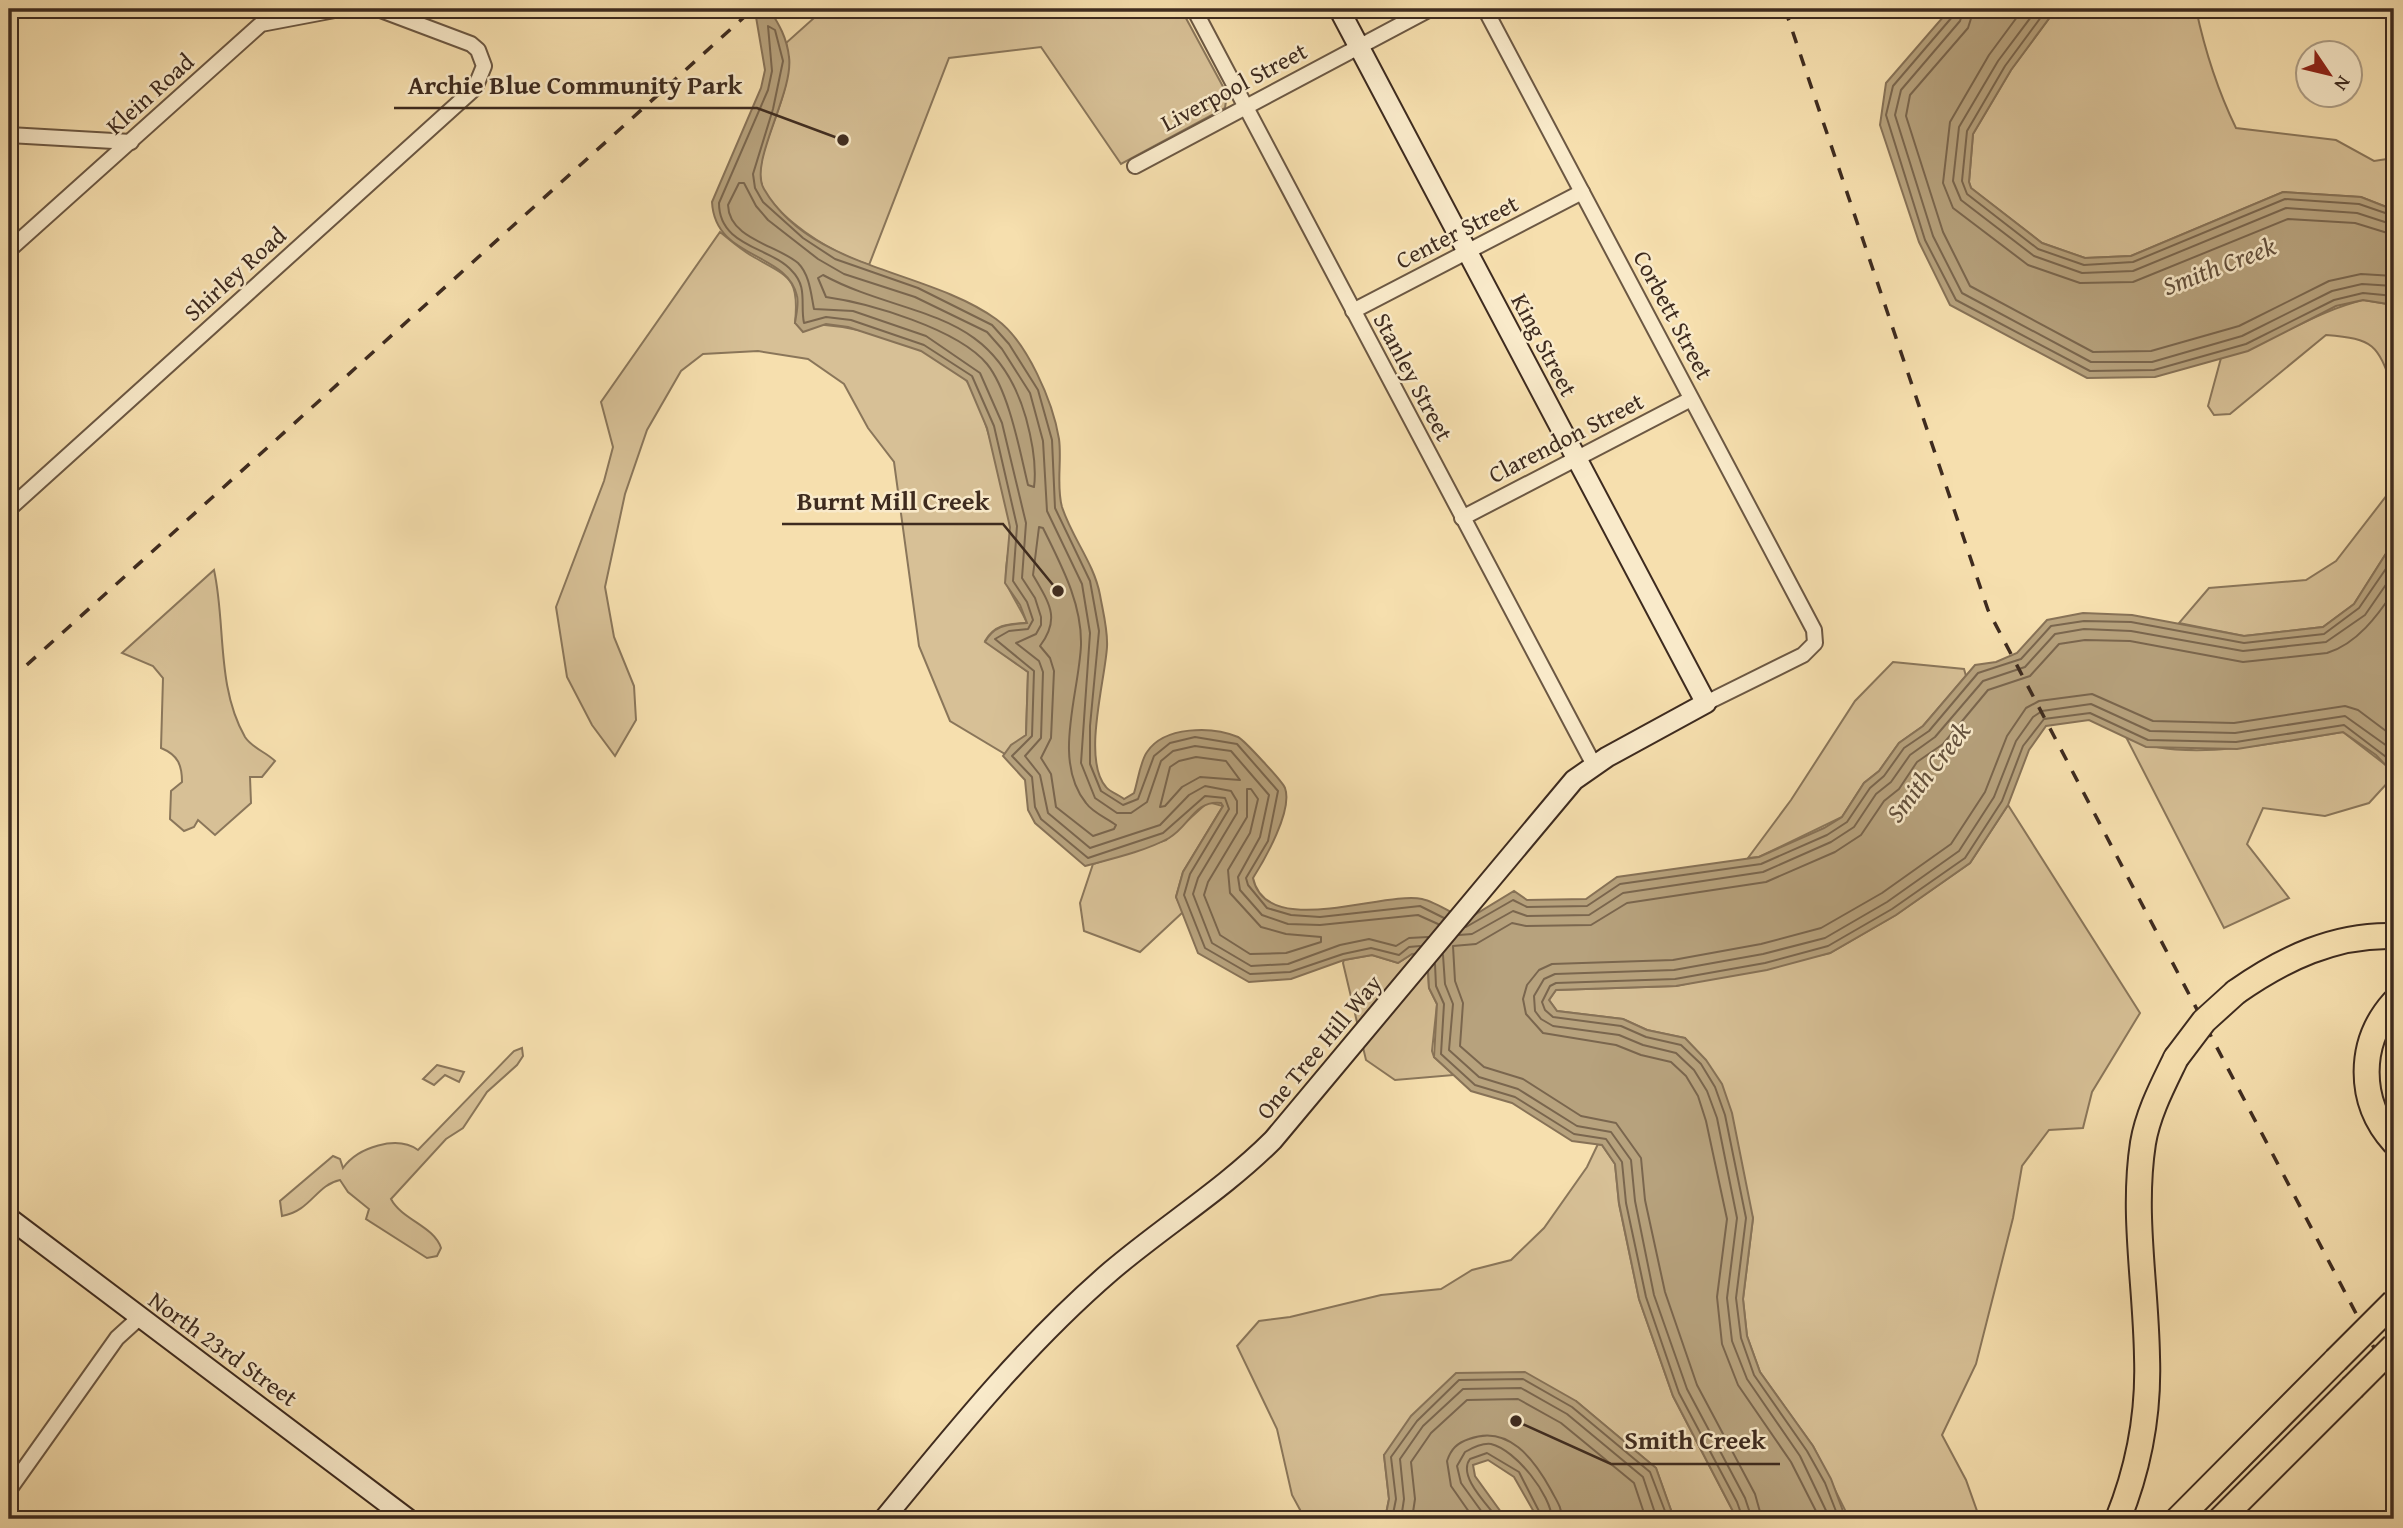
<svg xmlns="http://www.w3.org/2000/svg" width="2403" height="1528" font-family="'Gentium Book Plus',serif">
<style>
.green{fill:#d7c096;stroke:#8a765a;stroke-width:2}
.water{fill:#b7a27d;stroke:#877257;stroke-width:2}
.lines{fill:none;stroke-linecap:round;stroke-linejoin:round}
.shore{stroke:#7a664e;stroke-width:2}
.street-casing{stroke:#6c5843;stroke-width:18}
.secondary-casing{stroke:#3e2b1f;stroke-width:23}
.highway-casing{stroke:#3e2b1f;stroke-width:28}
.street{stroke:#f9eaca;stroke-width:14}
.secondary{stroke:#f9eaca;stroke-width:19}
.highway{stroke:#f6dfae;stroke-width:24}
.rail{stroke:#3e2b1f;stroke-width:3.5;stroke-dasharray:12 12;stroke-linecap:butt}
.highway-bridge-casing{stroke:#3e2b1f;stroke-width:28;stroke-linecap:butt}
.highway-bridge{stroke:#f6dfae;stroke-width:24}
.labels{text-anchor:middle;stroke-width:5;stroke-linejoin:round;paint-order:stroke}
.street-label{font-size:24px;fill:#3e2b1f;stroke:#f9eaca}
.water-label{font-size:26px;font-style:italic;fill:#624f3b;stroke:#f9eaca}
.leader{fill:none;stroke:#3e2b1f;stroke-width:2.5}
.callout-dot{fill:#3e2b1f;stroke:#f9eaca;stroke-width:2.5}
.callout-label{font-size:26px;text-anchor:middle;font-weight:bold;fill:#3e2b1f;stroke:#f9eaca;stroke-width:5;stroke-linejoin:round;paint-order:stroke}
</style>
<rect width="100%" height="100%" fill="#f6dfae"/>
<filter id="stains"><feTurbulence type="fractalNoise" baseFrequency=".00286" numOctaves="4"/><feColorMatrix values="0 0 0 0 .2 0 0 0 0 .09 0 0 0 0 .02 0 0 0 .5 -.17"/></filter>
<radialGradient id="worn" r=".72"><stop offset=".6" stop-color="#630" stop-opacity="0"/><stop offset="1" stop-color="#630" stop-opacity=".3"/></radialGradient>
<g class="green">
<path d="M 824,9 L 1181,9 L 1227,94 L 1225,108 L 1121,164 L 1041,47 L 949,58 L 869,265 C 832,253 773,218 759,180 C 761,133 797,92 786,43 Z"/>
<path d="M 2056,9 L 2196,9 C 2205,51 2217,89 2236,128 L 2336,140 L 2374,161 L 2394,158 L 2394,210 L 2361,197 L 2283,192 L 2131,256 L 2085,258 L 2042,243 L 1971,188 L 1969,182 L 1973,134 L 2011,70 Z"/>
<path d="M 720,232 C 730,240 740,249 752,256 C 788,277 800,276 795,323 C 852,324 921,340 965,379 C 981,394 1009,502 1010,527 C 1012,545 1004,563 1006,581 C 1006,587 1023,612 1027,623 C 1008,624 995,624 985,641 L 1028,672 L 1026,735 L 1005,754 L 950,721 L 919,646 L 894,462 L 868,428 L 844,384 L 808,359 L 758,351 L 703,354 L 681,371 L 647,430 L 625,494 L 605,587 L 614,637 L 634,686 L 636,720 L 615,756 L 592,725 L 567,677 L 556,607 L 604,481 L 613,447 L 601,402 Z"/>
<path d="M 2363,300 L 2394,305 L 2394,390 C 2377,345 2376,339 2326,335 L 2230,414 L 2214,415 L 2208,406 L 2221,358 C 2271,344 2313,312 2363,300 Z"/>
<path d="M 2394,486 L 2394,541 L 2354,604 L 2323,627 L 2244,636 L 2179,623 L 2209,588 L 2306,580 L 2336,561 Z"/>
<path d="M 214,570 C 226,624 216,686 245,737 C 252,748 266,752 275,761 L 262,777 L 250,777 L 251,803 L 215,835 L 198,820 L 194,827 L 184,831 L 170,819 L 171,791 L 182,782 C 182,765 178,755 161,748 L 163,678 L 153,666 L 122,653 Z"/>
<path d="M 1893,662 L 1964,669 L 1966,676 L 1923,726 L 1899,743 L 1879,771 L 1864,783 L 1842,817 L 1759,857 L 1748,858 L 1791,800 L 1855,701 Z"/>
<path d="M 2343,732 L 2387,766 L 2391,779 L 2369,803 L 2325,816 L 2263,808 L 2247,844 L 2289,898 L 2224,928 L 2126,737 C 2181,765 2283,741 2343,732 Z"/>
<path d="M 1208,802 L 1223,806 L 1183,872 L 1176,897 L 1183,912 L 1140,952 L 1084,931 L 1080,903 L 1093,864 L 1166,840 Z"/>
<path d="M 2008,805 L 2140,1013 L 2092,1092 L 2083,1128 L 2049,1130 L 2022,1166 L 2013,1218 L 1976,1364 L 1942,1435 L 1966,1480 L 1977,1511 L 1972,1519 L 1846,1519 L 1845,1510 L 1813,1446 L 1760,1372 L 1747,1336 L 1743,1299 L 1753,1218 L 1685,1038 L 1647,1030 L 1623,1019 L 1557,1011 L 1549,1000 L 1556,990 L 1676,986 L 1830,953 L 1896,915 L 1970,863 Z"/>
<path d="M 1427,952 L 1429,988 L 1437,1004 L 1432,1051 L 1434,1057 L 1454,1075 L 1395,1080 L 1366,1060 L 1343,963 L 1344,960 L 1372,955 L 1398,963 L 1412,954 Z"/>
<path d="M 522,1048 L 523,1056 L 517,1065 L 487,1092 L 463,1128 L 446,1139 L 391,1199 C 402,1220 434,1226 441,1248 L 437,1256 L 427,1258 L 366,1219 L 369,1209 L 348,1192 L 340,1180 C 316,1185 311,1211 282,1216 L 280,1201 L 333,1156 L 340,1159 L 343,1168 C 358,1147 397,1135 418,1150 L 514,1051 Z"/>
<path d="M 437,1065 L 464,1072 L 459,1082 L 445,1075 L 434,1085 L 423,1079 Z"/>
<path d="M 1598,1144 L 1602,1145 L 1615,1164 L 1619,1204 L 1639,1299 L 1673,1396 L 1737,1519 L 1678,1519 L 1672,1513 L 1656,1468 L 1576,1401 L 1384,1455 L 1389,1499 L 1385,1519 L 1305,1519 L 1292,1495 L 1277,1429 L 1237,1346 L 1259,1321 L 1290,1317 L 1381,1295 L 1441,1289 L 1472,1270 L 1511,1260 L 1544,1228 L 1587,1167 Z"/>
</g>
<g class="water">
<path d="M 761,9 L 769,9 C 779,24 787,38 789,57 C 794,93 748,163 764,189 C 811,270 926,269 996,319 C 1027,341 1053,402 1059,439 C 1062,461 1056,486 1062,507 C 1072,538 1094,563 1100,595 C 1103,612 1108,630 1107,647 C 1105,681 1082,760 1106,787 C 1110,792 1119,795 1124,799 L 1134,793 C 1138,781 1140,762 1147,752 C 1164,726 1212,726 1238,737 C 1244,740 1282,781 1285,788 C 1293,810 1265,859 1253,878 C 1266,940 1383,891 1422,899 C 1436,902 1453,914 1466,920 L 1514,891 L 1527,900 L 1586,899 L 1617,877 L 1759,857 L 1824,828 L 1842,817 L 1864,783 L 1879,771 L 1899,743 L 1923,726 L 1975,665 L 1996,662 L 2017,653 L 2047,620 L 2083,613 L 2132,615 L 2244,636 L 2323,627 L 2354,604 L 2394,541 L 2394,774 L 2376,755 L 2343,732 L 2237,749 L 2146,747 L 2089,720 L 2046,726 L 2029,750 L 2008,805 L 1970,863 L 1896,915 L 1830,953 L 1767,970 L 1676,986 L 1556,990 L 1549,1000 L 1557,1011 L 1623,1019 L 1647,1030 L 1685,1038 L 1706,1060 L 1722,1084 L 1732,1113 L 1753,1218 L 1743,1299 L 1747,1336 L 1760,1372 L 1813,1446 L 1831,1479 L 1846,1519 L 1737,1519 L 1673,1396 L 1639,1299 L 1619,1203 L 1615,1164 L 1602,1145 L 1572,1141 L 1512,1103 L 1471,1091 L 1434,1057 L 1437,1004 L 1429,988 L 1427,953 L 1412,954 L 1398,963 L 1372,955 L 1344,960 L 1291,979 L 1249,982 L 1198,953 L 1176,897 L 1183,872 L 1223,806 L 1221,803 C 1194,800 1190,826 1169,838 C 1146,851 1111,859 1085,866 L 1035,823 L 1028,810 L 1025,780 L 1003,756 L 1011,745 L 1026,735 L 1028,672 L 985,642 C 995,624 1008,625 1027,623 L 1020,605 L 1005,583 L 1010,527 L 987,428 L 967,381 L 921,351 L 848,327 L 826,324 L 803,332 L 795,323 C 796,315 799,304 797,296 C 787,251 715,260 712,202 L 761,88 L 765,70 L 756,17 Z"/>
<path d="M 1950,9 L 2056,9 L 2011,70 L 1973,134 L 1969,182 L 1971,188 L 2042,243 L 2085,258 L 2131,256 L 2283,192 L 2361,197 L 2394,210 L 2394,305 L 2363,300 L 2336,306 L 2248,351 L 2155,377 L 2087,378 L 1950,305 L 1919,242 L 1880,125 L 1886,83 Z"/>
<path d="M 1525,1372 L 1576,1401 L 1656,1468 L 1672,1513 L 1678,1519 L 1538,1519 L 1514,1477 L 1488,1460 L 1473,1465 L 1475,1476 L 1506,1519 L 1385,1519 L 1389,1499 L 1384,1455 L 1411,1416 L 1456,1373 Z"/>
</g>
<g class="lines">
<g class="shore">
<path d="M 1955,9 L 1953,16 L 1893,86 L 1886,115 L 1925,240 L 1956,300 L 2090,371 L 2154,370 L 2246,344 L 2334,300 L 2363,293 L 2394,296"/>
<path d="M 1964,9 L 1960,21 L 1901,90 L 1895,115 L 1933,236 L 1962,293 L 2091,362 L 2152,362 L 2242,336 L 2332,291 L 2362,284 L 2394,286"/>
<path d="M 1974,9 L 1968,28 L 1910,95 L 1906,116 L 1943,232 L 1970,286 L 2093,352 L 2151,351 L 2239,326 L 2329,281 L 2361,274 L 2394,276"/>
<path d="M 2023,9 L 1989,55 L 1950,122 L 1943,183 L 1953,208 L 2028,265 L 2080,283 L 2133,282 L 2288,219 L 2355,223 L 2394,235"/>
<path d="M 2037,9 L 1998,61 L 1959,127 L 1953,181 L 1961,200 L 2034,256 L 2082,273 L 2133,271 L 2286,208 L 2357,213 L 2394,225"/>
<path d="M 2047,9 L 2005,66 L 1967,131 L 1962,181 L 1967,194 L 2038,249 L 2084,265 L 2133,262 L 2285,199 L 2359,204 L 2394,216"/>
<path d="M 823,275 C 906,320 994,305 1026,418 C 1032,440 1037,464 1034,487 L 1028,485 C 1020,452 1009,391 987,364 C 958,329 869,303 826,297 L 818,278 Z"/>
<path d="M 1039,527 L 1043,528 C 1061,565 1082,603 1081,645 C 1079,694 1052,761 1086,803 C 1093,813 1107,818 1116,825 L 1114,829 L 1093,836 L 1056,807 L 1051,774 L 1041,758 L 1051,738 L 1054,671 L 1050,658 L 1040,646 C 1061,618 1049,603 1033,575 Z"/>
<path d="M 1196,757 L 1226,761 L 1240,780 L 1200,777 L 1182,787 L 1165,806 L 1160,807 L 1170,767 L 1179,761 Z"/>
<path d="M 1247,789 L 1251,789 L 1258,799 L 1250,833 L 1228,870 L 1230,893 L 1261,927 L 1286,934 L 1321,937 L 1321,942 L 1286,953 L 1250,954 L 1220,935 L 1204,895 L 1208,882 L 1247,817 Z"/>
<path d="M 1466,927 L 1513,900 L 1527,907 L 1587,906 L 1620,884 L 1761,864 L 1827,835 L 1847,822 L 1870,788 L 1884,776 L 1904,748 L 1929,731 L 1978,673 L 2021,659 L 2051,626 L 2084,621 L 2131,622 L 2244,643 L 2324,634 L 2359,608 L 2394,557"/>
<path d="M 1459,935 L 1472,934 L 1513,911 L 1527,916 L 1589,915 L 1623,893 L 1763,872 L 1831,842 L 1854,827 L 1876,794 L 1891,782 L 1910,755 L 1935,737 L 1983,681 L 2025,667 L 2055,634 L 2084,629 L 2131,631 L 2243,651 L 2326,642 L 2365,615 L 2394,573"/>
<path d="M 1428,937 L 1409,938 L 1396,946 L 1369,939 L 1340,945 L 1288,964 L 1251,966 L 1212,943 L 1193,894 L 1198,878 L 1237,813 L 1237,801 L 1231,791 L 1205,786 L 1189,795 L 1160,825 L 1090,848 L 1048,813 L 1040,775 L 1025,756 L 1041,738 L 1043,672 L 1039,661 L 1016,643 L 1036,634 L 1041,625 L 1041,617 L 1035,598 L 1022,578 L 1026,523 L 1002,423 L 980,373 L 926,336 L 853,311 L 814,309 C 811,295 810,275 798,263 C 777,245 729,239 728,205 L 739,183 L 744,183 L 756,206 L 768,220 L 818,259 L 844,274 L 915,297 L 987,332 L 1002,349 L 1030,393 L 1043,441 L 1047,511 L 1082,584 L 1090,633 L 1081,763 L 1095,798 L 1117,813 L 1131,813 L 1147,802 L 1161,761 L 1173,751 L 1195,746 L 1231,751 L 1269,795 L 1260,837 L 1238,877 L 1240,890 L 1262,915 L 1288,924 L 1320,925 L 1418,915 L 1438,924"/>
<path d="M 1420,946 L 1409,947 L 1399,955 L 1371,948 L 1343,954 L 1290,972 L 1250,974 L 1205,948 L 1184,895 L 1190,874 L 1229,809 L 1225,798 L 1205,796 L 1163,833 L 1088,858 L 1041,819 L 1035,807 L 1032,777 L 1012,756 L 1032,736 L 1034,671 L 995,639 L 1009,631 L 1028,629 L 1033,620 L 1027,602 L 1013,581 L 1017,526 L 994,426 L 972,376 L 924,345 L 851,320 L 826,317 L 804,323 C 800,305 808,287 792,271 C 771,247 719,247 719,203 L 768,90 L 772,71 L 768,26 L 775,30 L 783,61 L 773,109 L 753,174 L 755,188 L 763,202 L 803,238 L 835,259 L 918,288 L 992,325 L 1009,344 L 1038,390 L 1052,440 L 1055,508 L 1090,581 L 1099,631 L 1090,726 L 1090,764 L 1101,791 L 1123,805 L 1138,799 L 1154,756 L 1170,743 L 1195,737 L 1237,744 L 1278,791 L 1268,841 L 1246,878 L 1248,885 L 1267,908 L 1291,915 L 1320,917 L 1420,906 L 1444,918"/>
<path d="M 1443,955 L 1445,984 L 1453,1004 L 1449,1050 L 1479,1077 L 1518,1089 L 1577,1126 L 1611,1132 L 1631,1160 L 1635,1201 L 1654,1295 L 1687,1389 L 1745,1498 L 1752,1519"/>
<path d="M 1435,964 L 1436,986 L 1444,1004 L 1441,1054 L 1475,1085 L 1515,1097 L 1574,1134 L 1606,1139 L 1622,1162 L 1626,1203 L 1646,1297 L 1679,1393 L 1737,1502 L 1743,1519"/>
<path d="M 1392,1519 L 1396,1499 L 1391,1457 L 1417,1421 L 1459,1380 L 1523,1379 L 1572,1407 L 1650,1472 L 1668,1519"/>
<path d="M 1401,1519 L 1404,1499 L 1400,1459 L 1423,1426 L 1463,1389 L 1521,1388 L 1567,1414 L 1643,1477 L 1657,1519"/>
<path d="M 1412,1519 L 1415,1499 L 1411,1462 L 1431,1433 L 1467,1400 L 1518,1399 L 1561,1423 L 1634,1483 L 1646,1519"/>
<path d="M 1474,1519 L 1451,1486 L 1447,1461 C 1451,1449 1457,1443 1469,1439 C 1508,1424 1534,1459 1551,1490 C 1556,1500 1562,1507 1562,1519"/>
<path d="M 1487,1519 L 1461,1483 L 1457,1466 L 1465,1452 C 1472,1448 1483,1443 1491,1444 C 1516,1450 1551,1495 1552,1519"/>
<path d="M 1498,1519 C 1488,1505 1457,1476 1470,1459 L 1487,1453 L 1519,1472 L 1543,1519"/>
<path d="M 1762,1519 L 1755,1494 L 1697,1385 L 1665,1292 L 1645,1200 L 1641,1158 L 1616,1123 L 1581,1116 L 1523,1079 L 1484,1067 L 1460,1046 L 1463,1003 L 1455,981 L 1453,946 L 1476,944 L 1512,923 L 1526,926 L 1591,925 L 1627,903 L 1766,882 L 1835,852 L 1861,835 L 1884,801 L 1899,789 L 1917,762 L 1943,744 L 1988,690 L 2030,676 L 2059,644 L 2085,640 L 2130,641 L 2243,662 L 2327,653 C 2357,644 2378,615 2394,591"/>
<path d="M 1820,1519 L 1791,1462 L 1738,1385 L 1722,1344 L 1717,1297 L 1727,1219 L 1706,1121 L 1698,1096 L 1686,1076 L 1671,1062 L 1641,1055 L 1616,1045 L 1543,1033 L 1526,1014 L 1523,999 L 1527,985 L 1539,970 L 1552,964 L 1673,960 L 1761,944 L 1821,928 L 1882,893 L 1951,844 L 1985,792 L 2007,736 L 2026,708 L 2039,701 L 2092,694 L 2153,721 L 2234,723 L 2345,706 L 2358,710 L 2394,737"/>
<path d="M 1830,1519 L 1800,1456 L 1747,1379 L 1732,1341 L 1727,1298 L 1737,1218 L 1717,1118 L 1707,1091 L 1694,1070 L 1676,1053 L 1643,1045 L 1619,1035 L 1553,1026 L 1541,1019 L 1535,1011 L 1534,996 L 1544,979 L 1555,974 L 1674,970 L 1763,954 L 1825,938 L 1887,902 L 1959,851 L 1994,797 L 2016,741 L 2033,717 L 2042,711 L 2091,704 L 2150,731 L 2235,733 L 2345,716 L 2394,751"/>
<path d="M 1839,1519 L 1825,1483 L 1807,1451 L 1754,1375 L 1741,1338 L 1736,1298 L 1746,1218 L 1725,1115 L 1715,1087 L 1701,1064 L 1681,1045 L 1646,1037 L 1621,1026 L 1553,1017 L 1545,1010 L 1542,1002 L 1550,986 L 1556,983 L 1675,979 L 1765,963 L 1828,946 L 1892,909 L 1965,858 L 2002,801 L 2023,746 L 2044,719 L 2090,713 L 2148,740 L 2236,742 L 2344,725 L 2394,763"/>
</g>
<defs>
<g id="street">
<path d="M 1194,9 L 1594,765"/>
<path d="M 1485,9 L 1814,630 L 1815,643 L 1803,655 L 1706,703"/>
<path d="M 9,135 L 131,142"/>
<path d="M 1135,166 L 1430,9"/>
<path d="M 9,250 L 261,24 L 340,9"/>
<path d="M 1353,311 L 1582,192"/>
<path d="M 9,509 L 475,88 L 484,66 L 478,50 L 471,44 L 378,9"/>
<path d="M 1462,518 L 1691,399"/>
<path d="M 9,1490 L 117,1338 L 139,1318"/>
</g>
<g id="secondary">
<path d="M 9,1218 L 408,1519"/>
<path d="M 884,1519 C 955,1432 1025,1345 1111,1271 C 1164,1226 1224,1189 1273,1140 L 1574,780 L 1607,757 L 1706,703 L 1339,9"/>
</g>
<g id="highway">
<path d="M 2236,992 C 2283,959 2335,934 2394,936"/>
<path d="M 2394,1002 C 2358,1042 2357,1101 2394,1142"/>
<path d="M 2118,1519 C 2139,1467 2149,1413 2147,1357 C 2146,1285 2132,1214 2143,1143 C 2148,1113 2163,1085 2176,1058"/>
<path d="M 2178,1519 L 2336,1360"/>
<path d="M 2221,1519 L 2352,1388"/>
</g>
</defs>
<use href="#street" class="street-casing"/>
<use href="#secondary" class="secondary-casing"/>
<use href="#highway" class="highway-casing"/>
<use href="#street" class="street"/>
<use href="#secondary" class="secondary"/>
<use href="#highway" class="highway"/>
<g class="rail">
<path d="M 1785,9 L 1988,610 L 2394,1386"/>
<path d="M 9,681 L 753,9"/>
</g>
<defs>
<g id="highway-bridge">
<path d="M 2176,1058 L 2204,1021 L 2236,992"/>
<path d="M 2336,1360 L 2394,1302"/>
<path d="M 2352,1388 L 2394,1346"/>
</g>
</defs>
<use href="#highway-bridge" class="highway-bridge-casing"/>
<use href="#highway-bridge" class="highway-bridge"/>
</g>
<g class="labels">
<g class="street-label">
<text transform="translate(1234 87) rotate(-28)" y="8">Liverpool Street</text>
<text transform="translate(150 94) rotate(-42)" y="8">Klein Road</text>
<text transform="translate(1457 232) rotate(-27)" y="8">Center Street</text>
<text transform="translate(235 274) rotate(-42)" y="8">Shirley Road</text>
<text transform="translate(1673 315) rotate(62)" y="8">Corbett Street</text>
<text transform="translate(1544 345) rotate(62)" y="8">King Street</text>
<text transform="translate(1413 377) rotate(62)" y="8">Stanley Street</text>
<text transform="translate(1566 438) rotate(-27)" y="8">Clarendon Street</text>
<text transform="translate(1319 1047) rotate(-50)" y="8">One Tree Hill Way</text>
<text transform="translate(223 1349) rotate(36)" y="8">North 23rd Street</text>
</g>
<g class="water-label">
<text transform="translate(2219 266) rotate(-21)" y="9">Smith Creek</text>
<text transform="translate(1928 772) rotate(-52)" y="9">Smith Creek</text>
</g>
</g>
<path class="leader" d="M843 140L757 108H394M1058 591L1003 524H782M1516 1421L1611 1464H1780"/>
<g class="callout-dot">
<circle cx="843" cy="140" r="7"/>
<circle cx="1058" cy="591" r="7"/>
<circle cx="1516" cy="1421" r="7"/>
</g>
<g class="callout-label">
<text x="575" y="94">Archie Blue Community Park</text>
<text x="893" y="510">Burnt Mill Creek</text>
<text x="1695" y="1449">Smith Creek</text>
</g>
<rect width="2403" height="1528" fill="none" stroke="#f6dfae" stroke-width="35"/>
<rect x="10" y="10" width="2382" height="1507" fill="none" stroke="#3e2b1f" stroke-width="3.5"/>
<rect x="18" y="18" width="2368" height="1493" fill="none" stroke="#3e2b1f" stroke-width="2"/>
<g transform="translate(2329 74) rotate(125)"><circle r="33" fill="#f9eaca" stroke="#ae9e86" stroke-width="2"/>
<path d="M0-5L12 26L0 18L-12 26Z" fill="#8f2418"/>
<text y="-10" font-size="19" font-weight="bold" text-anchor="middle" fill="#3e2b1f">N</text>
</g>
<rect width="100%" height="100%" filter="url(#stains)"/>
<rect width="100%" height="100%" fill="url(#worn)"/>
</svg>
